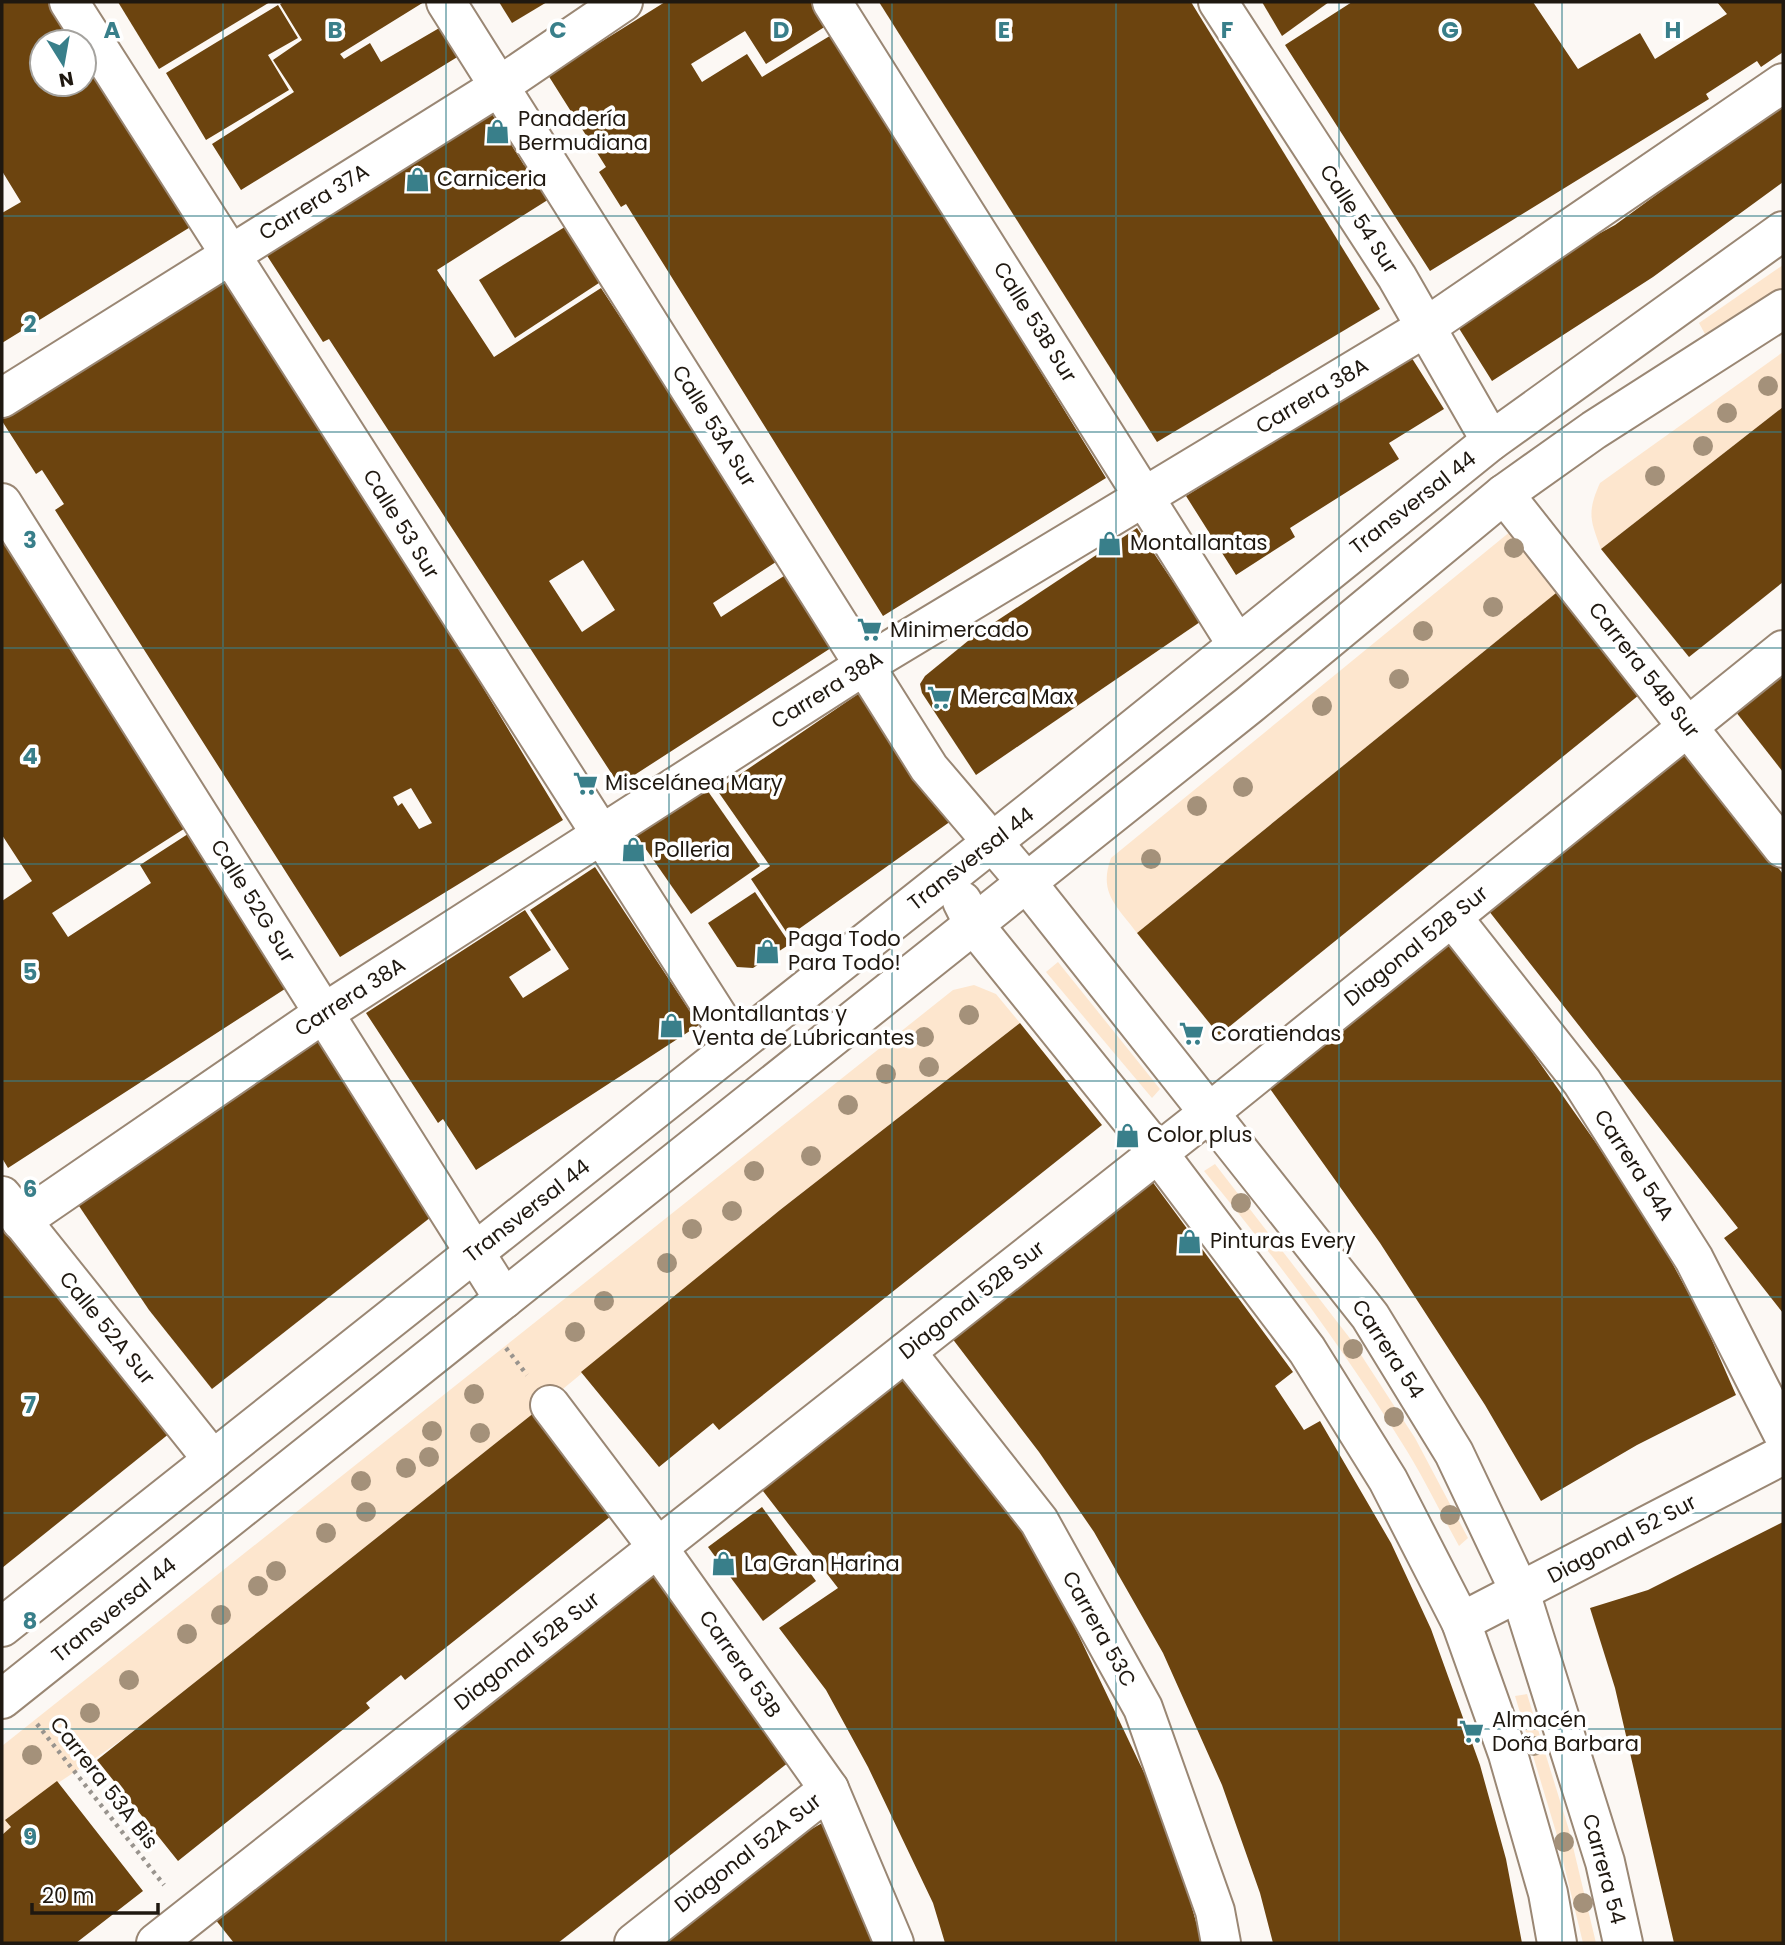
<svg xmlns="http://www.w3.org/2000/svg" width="1785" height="1945" font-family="Poppins,sans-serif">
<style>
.green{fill:#fde6ce}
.building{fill:#6c440f;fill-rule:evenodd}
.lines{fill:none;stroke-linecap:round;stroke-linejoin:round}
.minor-casing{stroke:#9a8774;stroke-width:42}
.path{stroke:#99948e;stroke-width:4.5;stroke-dasharray:3.5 5;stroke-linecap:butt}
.minor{stroke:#fff;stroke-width:38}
.tree{fill:#a4917a}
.grid{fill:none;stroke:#397f8a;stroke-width:2;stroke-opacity:0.55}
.labels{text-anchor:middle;stroke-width:7;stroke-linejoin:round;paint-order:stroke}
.poi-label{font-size:21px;fill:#1f1810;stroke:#fff;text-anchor:start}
.street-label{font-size:21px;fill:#1f1810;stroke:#fff}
.grid-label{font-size:23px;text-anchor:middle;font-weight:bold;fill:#397f8a;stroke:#fff;stroke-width:7;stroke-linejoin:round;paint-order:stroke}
</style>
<rect width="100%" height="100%" fill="#fcf8f4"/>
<g class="green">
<path d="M 1783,265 L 1783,287 L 1705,334 L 1699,323 Z"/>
<path d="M 1783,352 L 1783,407 L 1601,549 C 1590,520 1587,512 1600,483 Z"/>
<path d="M 1511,531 L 1556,593 L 1137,933 C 1117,906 1098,893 1111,858 Z"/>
<path d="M 1058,962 L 1160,1089 L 1152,1098 L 1046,972 Z"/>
<path d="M 974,985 L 996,994 L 1020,1023 L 780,1210 L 535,1412 L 141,1725 C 97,1760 50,1786 6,1819 L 11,1827 L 2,1835 L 2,1746 L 953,990 Z"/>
<path d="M 1215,1164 L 1352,1341 L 1415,1438 L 1468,1538 L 1459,1546 C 1440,1512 1423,1476 1402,1443 C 1343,1348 1276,1258 1204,1171 Z"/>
<path d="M 1527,1694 L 1569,1830 L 1596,1943 L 1583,1943 L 1556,1832 L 1515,1696 Z"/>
</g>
<g class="building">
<path d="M 2,2 L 50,2 L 76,42 L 42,42 L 42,84 L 84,84 L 84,54 L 192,226 L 2,343 L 2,213 L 21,202 L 2,171 Z"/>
<path d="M 118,2 L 270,2 L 159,69 Z"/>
<path d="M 284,2 L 424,2 L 340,54 L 344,59 L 370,43 L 381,62 L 441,27 L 459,56 L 241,190 L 212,144 L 294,92 L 273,60 L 302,40 L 280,4 Z"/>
<path d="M 499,2 L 547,2 L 512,23 Z"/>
<path d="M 665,2 L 811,2 L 826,26 L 766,64 L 745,31 L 691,64 L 702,82 L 747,54 L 762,77 L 833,34 L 1106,478 L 883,616 L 626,204 L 621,207 L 599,172 L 606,167 L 548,75 Z"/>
<path d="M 879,2 L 1191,2 L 1380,309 L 1157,442 Z"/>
<path d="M 1262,2 L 1329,2 L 1282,36 Z"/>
<path d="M 1352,2 L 1533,2 L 1578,69 L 1640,33 L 1655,59 L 1727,14 L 1717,2 L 1783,2 L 1783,52 L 1761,67 L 1757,61 L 1706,94 L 1709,99 L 1430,271 L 1285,45 Z"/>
<path d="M 278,5 L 298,38 L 268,55 L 289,90 L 206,140 L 166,73 Z"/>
<path d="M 1783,102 L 1783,182 L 1653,277 L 1492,381 L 1455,322 L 1558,256 L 1615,225 Z"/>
<path d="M 489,109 L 524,165 L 531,161 L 554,196 L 437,270 L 494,357 L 601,288 L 779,560 L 713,603 L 721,617 L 787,574 L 834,646 L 619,785 L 329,339 L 323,342 L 264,251 ZM 583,560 L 615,610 L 582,632 L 549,581 Z"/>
<path d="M 568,225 L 602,281 L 515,338 L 479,280 Z"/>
<path d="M 220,274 L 436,610 L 563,820 L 340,957 L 55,510 L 64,504 L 42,470 L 36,474 L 2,421 L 2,414 ZM 411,788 L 432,823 L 419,829 L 402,803 L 398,806 L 393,797 Z"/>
<path d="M 1408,352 L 1444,409 L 1389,443 L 1399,459 L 1290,528 L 1295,537 L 1236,575 L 1186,496 L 1355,390 Z"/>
<path d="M 1783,407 L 1783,582 L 1689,657 L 1601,549 Z"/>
<path d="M 1137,528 L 1200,622 L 976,775 L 922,693 L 920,684 L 925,676 L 974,636 Z"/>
<path d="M 2,531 L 190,825 L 52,913 L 68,937 L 151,883 L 140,865 L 191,832 L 291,985 L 8,1168 L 2,1158 L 2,901 L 32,881 L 2,835 Z"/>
<path d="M 1556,593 L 1639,695 L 1219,1035 L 1137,933 Z"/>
<path d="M 1783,666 L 1783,772 L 1732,707 Z"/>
<path d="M 861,692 L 951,821 L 789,936 L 751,879 L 770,866 L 717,790 Z"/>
<path d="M 1686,750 L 1783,874 L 1783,1313 L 1724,1238 L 1738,1228 L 1485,906 Z"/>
<path d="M 705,787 L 760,866 L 691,914 L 636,835 Z"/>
<path d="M 595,867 L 699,1025 L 476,1170 L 443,1119 L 438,1123 L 366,1013 L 525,910 L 551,950 L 509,977 L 523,998 L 569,969 L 530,910 Z"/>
<path d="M 755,892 L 790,944 L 753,968 L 737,967 L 708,923 Z"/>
<path d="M 1454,941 L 1596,1143 L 1657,1235 L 1704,1322 L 1736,1395 L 1637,1445 L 1541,1501 L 1485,1405 L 1380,1243 L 1261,1076 Z"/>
<path d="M 1020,1023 L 1102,1125 L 719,1430 L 713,1423 L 659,1467 L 581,1372 L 780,1210 Z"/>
<path d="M 318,1041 L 377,1129 L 431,1217 L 212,1389 L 149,1310 L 77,1203 Z"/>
<path d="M 1146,1173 L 1293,1372 L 1275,1386 L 1304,1430 L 1320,1421 L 1391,1543 L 1431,1629 L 1480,1765 L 1506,1859 L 1522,1943 L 1273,1943 L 1260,1893 L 1222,1785 L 1163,1653 L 1094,1532 L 1039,1452 L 945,1329 Z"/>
<path d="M 2,1226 L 170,1433 L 2,1568 Z"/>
<path d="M 905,1373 L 1039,1552 L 1168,1823 L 1202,1943 L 945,1943 L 933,1903 L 868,1767 L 826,1690 L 779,1628 L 838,1588 L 759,1486 Z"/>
<path d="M 535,1412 L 616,1512 L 405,1680 L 401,1675 L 366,1703 L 370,1708 L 178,1861 L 97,1760 Z"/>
<path d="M 762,1507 L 816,1581 L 763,1621 L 708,1547 Z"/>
<path d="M 1783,1522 L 1783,1943 L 1674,1943 L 1615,1688 L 1590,1608 L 1648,1590 Z"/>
<path d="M 651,1569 L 798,1755 L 558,1943 L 234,1943 L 211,1914 Z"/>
<path d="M 57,1781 L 143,1891 L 76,1943 L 2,1943 L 2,1835 L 11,1827 L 5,1820 Z"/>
<path d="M 822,1823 L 876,1943 L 661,1943 L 716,1885 Z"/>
</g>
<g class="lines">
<defs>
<g id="minor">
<path d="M 69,2 L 736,1045"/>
<path d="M 446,2 L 929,768 L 1027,883 L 1370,1316 L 1454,1453 L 1520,1592 L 1605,1862 L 1623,1943"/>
<path d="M 832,2 L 1236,643"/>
<path d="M 1218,2 L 1397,277 L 1491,441"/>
<path d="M 2,398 L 492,91 L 623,2"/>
<path d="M 1504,494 L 1783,848"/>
<path d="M 2,503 L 504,1299"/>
<path d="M 962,901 L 974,925 L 1158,1153 L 1307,1350 L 1388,1480 L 1461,1622 L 1508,1754 L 1548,1893 L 1557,1943"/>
<path d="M 1452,917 L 1582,1082 L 1694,1259 L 1783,1434"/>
<path d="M 2,1196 L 213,1460"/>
<path d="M 21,1221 L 324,1013 L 865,665 L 1426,327 L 1783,83"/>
<path d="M 906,1352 L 1039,1521 L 1143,1708 L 1215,1911 L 1221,1943"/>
<path d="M 550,1405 L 658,1548 L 829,1789 L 894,1943"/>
<path d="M 1461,1622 L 1783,1455"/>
<path d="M 2,1627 L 1029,813 L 1491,441 L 1783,231"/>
<path d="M 2,1699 L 1249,705 L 1504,494 L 1594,430 L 1783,309"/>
<path d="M 156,1943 L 1210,1112 L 1783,650"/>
<path d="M 634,1943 L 829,1789"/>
</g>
</defs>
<use href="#minor" class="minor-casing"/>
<g class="path">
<path d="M 506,1348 L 527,1375"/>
<path d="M 37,1724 L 164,1885"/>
</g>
<use href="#minor" class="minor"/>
</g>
<g class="tree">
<circle cx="1768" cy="386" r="10"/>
<circle cx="1727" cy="413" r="10"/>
<circle cx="1703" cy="446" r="10"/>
<circle cx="1655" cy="476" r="10"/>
<circle cx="1514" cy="548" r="10"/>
<circle cx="1493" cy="607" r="10"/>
<circle cx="1423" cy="631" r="10"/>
<circle cx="1399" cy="679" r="10"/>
<circle cx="1322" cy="706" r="10"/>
<circle cx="1243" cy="787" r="10"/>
<circle cx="1197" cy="806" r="10"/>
<circle cx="1151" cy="859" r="10"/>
<circle cx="969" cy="1015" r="10"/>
<circle cx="924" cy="1037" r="10"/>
<circle cx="929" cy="1067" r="10"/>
<circle cx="886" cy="1074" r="10"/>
<circle cx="848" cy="1105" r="10"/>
<circle cx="811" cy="1156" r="10"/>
<circle cx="754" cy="1171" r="10"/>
<circle cx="1241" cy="1203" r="10"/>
<circle cx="732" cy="1211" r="10"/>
<circle cx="692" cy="1229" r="10"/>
<circle cx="667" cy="1263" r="10"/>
<circle cx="604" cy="1301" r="10"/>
<circle cx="575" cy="1332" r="10"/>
<circle cx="1353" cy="1349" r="10"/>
<circle cx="474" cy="1394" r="10"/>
<circle cx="1394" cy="1417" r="10"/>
<circle cx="432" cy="1431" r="10"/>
<circle cx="480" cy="1433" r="10"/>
<circle cx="429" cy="1457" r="10"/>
<circle cx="406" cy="1468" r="10"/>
<circle cx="361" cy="1481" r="10"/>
<circle cx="366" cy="1512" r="10"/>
<circle cx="1450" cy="1515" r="10"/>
<circle cx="326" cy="1533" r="10"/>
<circle cx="276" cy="1571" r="10"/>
<circle cx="258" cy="1586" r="10"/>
<circle cx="221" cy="1615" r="10"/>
<circle cx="187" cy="1634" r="10"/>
<circle cx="129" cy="1680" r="10"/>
<circle cx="90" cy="1713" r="10"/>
<circle cx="1534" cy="1746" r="10"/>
<circle cx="32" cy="1755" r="10"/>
<circle cx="1564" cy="1842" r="10"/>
<circle cx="1583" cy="1903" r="10"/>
</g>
<path class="grid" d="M 223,2 L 223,1943M 446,2 L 446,1943M 669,2 L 669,1943M 892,2 L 892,1943M 1116,2 L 1116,1943M 1339,2 L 1339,1943M 1562,2 L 1562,1943M 2,216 L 1783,216M 2,432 L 1783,432M 2,648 L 1783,648M 2,864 L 1783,864M 2,1081 L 1783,1081M 2,1297 L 1783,1297M 2,1513 L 1783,1513M 2,1729 L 1783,1729"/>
<defs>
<symbol id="shop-bare" viewBox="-9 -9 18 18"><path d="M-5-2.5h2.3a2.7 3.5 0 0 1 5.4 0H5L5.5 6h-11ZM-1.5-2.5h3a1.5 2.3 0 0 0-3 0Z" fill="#397f8a" stroke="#fff" stroke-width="2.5" paint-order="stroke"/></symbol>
<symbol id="supermarket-bare" viewBox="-9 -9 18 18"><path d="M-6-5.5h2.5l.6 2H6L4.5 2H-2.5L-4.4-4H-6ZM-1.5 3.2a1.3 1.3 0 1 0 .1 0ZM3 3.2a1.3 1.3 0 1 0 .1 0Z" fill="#397f8a" stroke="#fff" stroke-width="2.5" paint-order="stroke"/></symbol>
</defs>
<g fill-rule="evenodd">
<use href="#shop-bare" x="480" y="114" width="35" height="35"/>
<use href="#shop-bare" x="400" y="162" width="35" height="35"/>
<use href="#shop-bare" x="1092" y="526" width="35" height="35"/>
<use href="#supermarket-bare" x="852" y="612" width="35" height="35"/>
<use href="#supermarket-bare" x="922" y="680" width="35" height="35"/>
<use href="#supermarket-bare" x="568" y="766" width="35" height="35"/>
<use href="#shop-bare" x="616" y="832" width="35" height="35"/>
<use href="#shop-bare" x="750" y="934" width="35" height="35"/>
<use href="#shop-bare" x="654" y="1008" width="35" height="35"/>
<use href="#supermarket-bare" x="1174" y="1016" width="35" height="35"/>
<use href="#shop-bare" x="1110" y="1118" width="35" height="35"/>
<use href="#shop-bare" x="1172" y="1224" width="35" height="35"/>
<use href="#shop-bare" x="706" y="1546" width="35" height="35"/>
<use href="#supermarket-bare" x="1454" y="1714" width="35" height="35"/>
</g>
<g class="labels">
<g class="poi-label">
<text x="518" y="126">Panadería<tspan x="518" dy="24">Bermudiana</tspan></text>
<text x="437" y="186">Carniceria</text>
<text x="1130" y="550">Montallantas</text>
<text x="890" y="637">Minimercado</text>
<text x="960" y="704">Merca Max</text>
<text x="605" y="790">Miscelánea Mary</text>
<text x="654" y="857">Polleria</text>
<text x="788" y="946">Paga Todo<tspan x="788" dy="24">Para Todo!</tspan></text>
<text x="692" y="1021">Montallantas y<tspan x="692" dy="24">Venta de Lubricantes</tspan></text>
<text x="1211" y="1041">Coratiendas</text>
<text x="1147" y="1142">Color plus</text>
<text x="1210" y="1248">Pinturas Every</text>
<text x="744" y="1571">La Gran Harina</text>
<text x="1492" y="1727">Almacén<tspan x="1492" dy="24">Doña Barbara</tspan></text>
</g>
<g class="street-label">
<text transform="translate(314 202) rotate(-32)" y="7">Carrera 37A</text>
<text transform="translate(1359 219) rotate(57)" y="7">Calle 54 Sur</text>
<text transform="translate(1035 322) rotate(58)" y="7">Calle 53B Sur</text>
<text transform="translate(1312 396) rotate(-31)" y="7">Carrera 38A</text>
<text transform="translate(714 426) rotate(58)" y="7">Calle 53A Sur</text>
<text transform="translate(1413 503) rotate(-38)" y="7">Transversal 44</text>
<text transform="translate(401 524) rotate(58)" y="7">Calle 53 Sur</text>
<text transform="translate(1644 670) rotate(52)" y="7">Carrera 54B Sur</text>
<text transform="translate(827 690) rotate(-32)" y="7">Carrera 38A</text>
<text transform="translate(971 859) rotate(-38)" y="7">Transversal 44</text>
<text transform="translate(253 901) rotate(58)" y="7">Calle 52G Sur</text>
<text transform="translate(1416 946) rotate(-39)" y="7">Diagonal 52B Sur</text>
<text transform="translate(350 997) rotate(-33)" y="7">Carrera 38A</text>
<text transform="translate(1634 1165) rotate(57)" y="7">Carrera 54A</text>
<text transform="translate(527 1211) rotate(-38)" y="7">Transversal 44</text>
<text transform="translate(972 1300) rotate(-38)" y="7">Diagonal 52B Sur</text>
<text transform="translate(107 1328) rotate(51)" y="7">Calle 52A Sur</text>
<text transform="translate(1388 1349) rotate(57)" y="7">Carrera 54</text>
<text transform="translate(1622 1539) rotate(-28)" y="7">Diagonal 52 Sur</text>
<text transform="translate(114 1610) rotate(-39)" y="7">Transversal 44</text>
<text transform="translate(1099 1629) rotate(61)" y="7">Carrera 53C</text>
<text transform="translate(527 1651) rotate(-38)" y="7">Diagonal 52B Sur</text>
<text transform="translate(740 1664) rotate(55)" y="7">Carrera 53B</text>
<text transform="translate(104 1783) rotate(52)" y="7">Carrera 53A Bis</text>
<text transform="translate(748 1853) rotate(-38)" y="7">Diagonal 52A Sur</text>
<text transform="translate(1604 1869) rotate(75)" y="7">Carrera 54</text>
</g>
</g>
<g class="grid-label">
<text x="112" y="38">A</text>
<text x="335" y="38">B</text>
<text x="558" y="38">C</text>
<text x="781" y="38">D</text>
<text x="1004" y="38">E</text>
<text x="1227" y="38">F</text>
<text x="1450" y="38">G</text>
<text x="1673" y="38">H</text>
<text x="30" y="332">2</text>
<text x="30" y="548">3</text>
<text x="30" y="764">4</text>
<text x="30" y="980">5</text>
<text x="30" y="1197">6</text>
<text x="30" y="1413">7</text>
<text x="30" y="1629">8</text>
<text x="30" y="1845">9</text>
</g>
<rect width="1785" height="1945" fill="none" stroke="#1f1810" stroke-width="7"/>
<g transform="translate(63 63) rotate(169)"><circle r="33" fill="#ffffff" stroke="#a5a39f" stroke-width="2"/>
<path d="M0-5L12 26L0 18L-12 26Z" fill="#397f8a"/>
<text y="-10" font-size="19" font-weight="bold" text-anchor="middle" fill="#1f1810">N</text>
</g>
<path d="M32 1903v10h126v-10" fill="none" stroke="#1f1810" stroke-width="3.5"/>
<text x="42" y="1903" font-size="21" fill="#1f1810" stroke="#ffffff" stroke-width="5" paint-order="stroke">20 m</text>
</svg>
